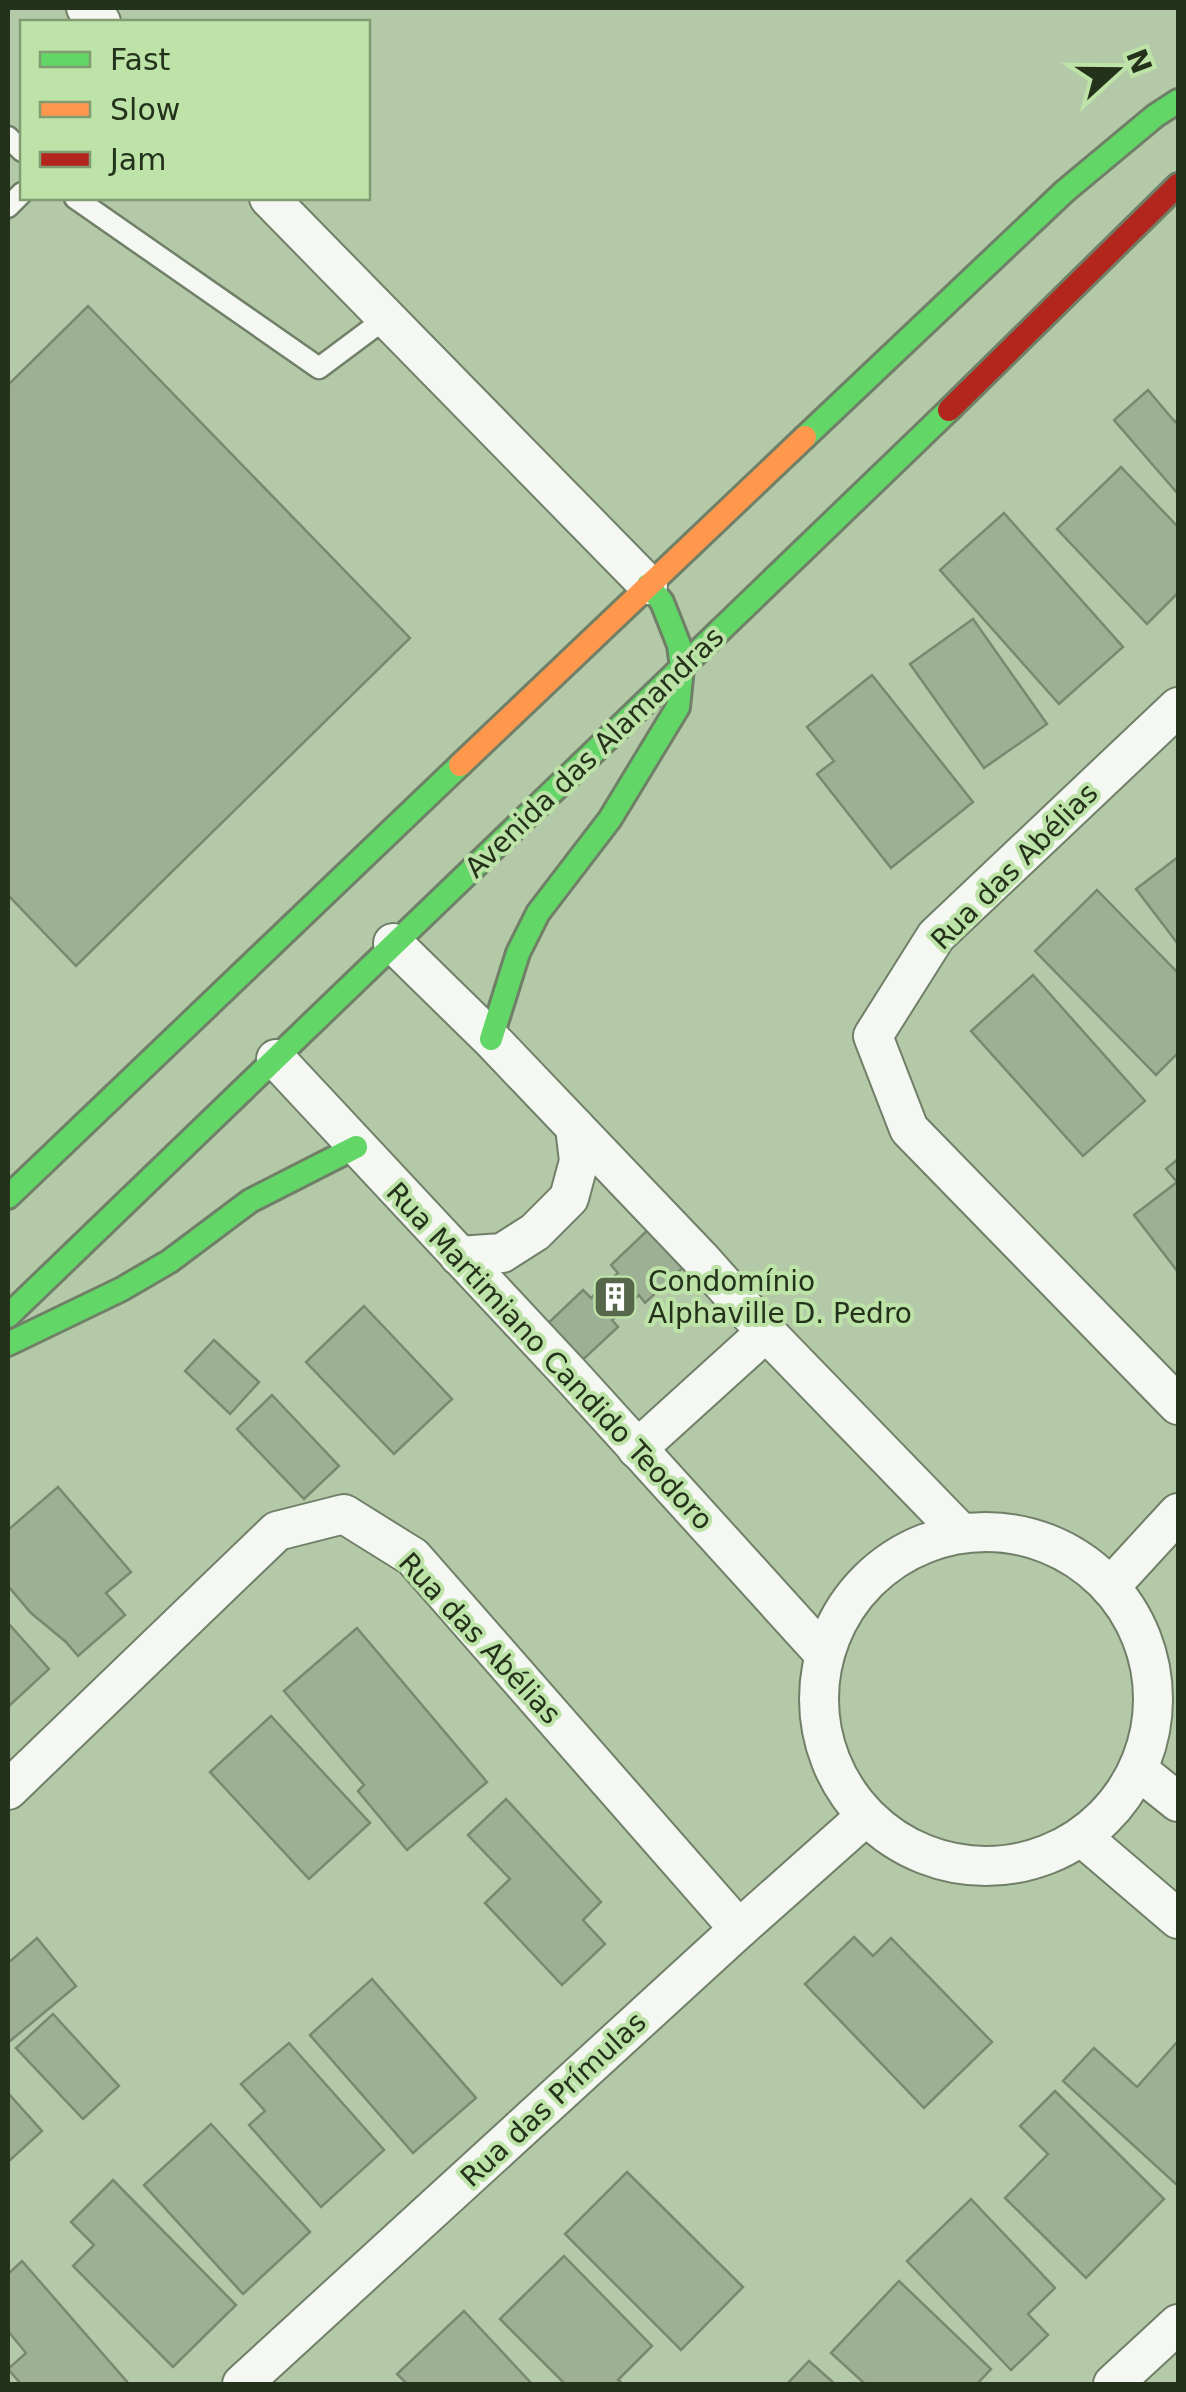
<svg xmlns="http://www.w3.org/2000/svg" width="1186" height="2392" font-family="'DejaVu Sans',sans-serif">
<style>
.building{fill:#9eb094;stroke:#798970;stroke-width:2.5}
.lines{fill:none;stroke-linecap:round;stroke-linejoin:round}
.lane-casing{stroke:#707f67;stroke-width:25}
.street-casing{stroke:#707f67;stroke-width:42}
.fast-casing{stroke:#707f67;stroke-width:28}
.slow-casing{stroke:#707f67;stroke-width:28}
.jam-casing{stroke:#707f67;stroke-width:28}
.lane{stroke:#f4f7f2;stroke-width:20}
.street{stroke:#f4f7f2;stroke-width:38}
.fast{stroke:#63d668;stroke-width:22}
.slow{stroke:#ff974d;stroke-width:22}
.jam{stroke:#b3261e;stroke-width:22}
.labels{text-anchor:middle;stroke-width:8;stroke-linejoin:round;paint-order:stroke}
.street-label{font-size:28px;fill:#24321b;stroke:#bee3a8}
.poi-label{font-size:28px;fill:#24321b;stroke:#bee3a8;text-anchor:start}
</style>
<rect width="100%" height="100%" fill="#b4c9a8"/>
<g class="building">
<path d="M 88,306 L 410,638 L 76,966 L 8,895 L 8,385 Z"/>
<path d="M 1148,390 L 1175,422 L 1178,419 L 1178,494 L 1114,420 Z"/>
<path d="M 1121,467 L 1178,527 L 1178,593 L 1147,624 L 1057,529 Z"/>
<path d="M 1004,513 L 1123,647 L 1059,704 L 940,570 Z"/>
<path d="M 973,619 L 1047,724 L 984,768 L 910,664 Z"/>
<path d="M 872,675 L 973,802 L 891,868 L 817,774 L 834,761 L 807,727 Z"/>
<path d="M 1178,857 L 1178,944 L 1136,889 Z"/>
<path d="M 1097,890 L 1178,973 L 1178,1053 L 1156,1075 L 1035,951 Z"/>
<path d="M 1033,975 L 1145,1101 L 1083,1156 L 971,1031 Z"/>
<path d="M 1178,1159 L 1178,1272 L 1134,1215 L 1177,1182 L 1166,1169 Z"/>
<path d="M 656,1222 L 691,1260 L 645,1303 L 639,1295 L 612,1320 L 618,1327 L 574,1368 L 540,1331 L 583,1290 L 591,1298 L 618,1273 L 611,1265 Z"/>
<path d="M 364,1306 L 452,1399 L 394,1454 L 306,1362 Z"/>
<path d="M 214,1340 L 259,1382 L 230,1414 L 185,1371 Z"/>
<path d="M 272,1395 L 339,1466 L 304,1499 L 237,1429 Z"/>
<path d="M 58,1487 L 131,1572 L 106,1593 L 125,1615 L 78,1656 L 66,1642 L 31,1613 L 8,1586 L 8,1530 Z"/>
<path d="M 8,1623 L 49,1669 L 8,1707 Z"/>
<path d="M 357,1628 L 487,1782 L 407,1850 L 358,1791 L 364,1785 L 284,1691 Z"/>
<path d="M 271,1716 L 370,1823 L 309,1879 L 210,1772 Z"/>
<path d="M 506,1799 L 601,1902 L 583,1920 L 605,1944 L 562,1985 L 485,1903 L 510,1879 L 468,1835 Z"/>
<path d="M 854,1937 L 873,1956 L 891,1938 L 992,2042 L 924,2108 L 805,1984 Z"/>
<path d="M 37,1938 L 76,1986 L 10,2041 L 8,2039 L 8,1963 Z"/>
<path d="M 372,1979 L 476,2098 L 413,2153 L 310,2035 Z"/>
<path d="M 53,2014 L 119,2086 L 83,2119 L 16,2048 Z"/>
<path d="M 1178,2041 L 1178,2186 L 1063,2081 L 1094,2048 L 1137,2087 Z"/>
<path d="M 289,2043 L 384,2150 L 321,2207 L 249,2125 L 265,2111 L 241,2084 Z"/>
<path d="M 1055,2091 L 1164,2199 L 1086,2278 L 1005,2198 L 1048,2154 L 1020,2126 Z"/>
<path d="M 8,2093 L 42,2131 L 8,2162 Z"/>
<path d="M 211,2124 L 310,2232 L 243,2294 L 144,2185 Z"/>
<path d="M 627,2172 L 743,2287 L 681,2350 L 565,2234 Z"/>
<path d="M 113,2180 L 236,2305 L 173,2367 L 73,2266 L 94,2245 L 71,2222 Z"/>
<path d="M 971,2199 L 1055,2288 L 1028,2314 L 1048,2335 L 1011,2370 L 907,2261 Z"/>
<path d="M 564,2256 L 652,2346 L 618,2380 L 623,2384 L 565,2384 L 500,2319 Z"/>
<path d="M 22,2261 L 129,2384 L 21,2384 L 8,2369 L 26,2353 L 8,2331 L 8,2274 Z"/>
<path d="M 899,2281 L 991,2369 L 977,2384 L 865,2384 L 831,2353 Z"/>
<path d="M 464,2311 L 532,2384 L 407,2384 L 397,2374 Z"/>
<path d="M 809,2361 L 835,2384 L 787,2384 Z"/>
</g>
<g class="lines">
<defs>
<g id="lane">
<path d="M 8,137 L 22,151"/>
<path d="M 75,198 L 319,368 L 386,318"/>
<path d="M 8,207 L 22,193"/>
</g>
<g id="street">
<path d="M 86,8 L 101,22"/>
<path d="M 269,198 L 648,585"/>
<path d="M 1178,707 L 936,936 L 873,1036 L 909,1129 L 1178,1405"/>
<path d="M 393,943 L 491,1039 L 700,1258 L 766,1332 L 961,1533"/>
<path d="M 276,1059 L 571,1375 L 824,1654"/>
<path d="M 459,1256 L 502,1253 L 535,1232 L 569,1198 L 579,1161 L 575,1127"/>
<path d="M 637,1449 L 766,1332"/>
<circle cx="986" cy="1699" r="167"/>
<path d="M 1110,1587 L 1178,1513"/>
<path d="M 1138,1770 L 1178,1802"/>
<path d="M 8,1790 L 277,1531 L 344,1514 L 413,1557 L 739,1929"/>
<path d="M 1082,1837 L 1178,1919"/>
<path d="M 242,2384 L 739,1929 L 865,1817"/>
<path d="M 1113,2384 L 1178,2324"/>
</g>
<g id="fast">
<path d="M 805,437 L 1065,191 L 1155,116 L 1178,101"/>
<path d="M 491,1039 L 518,953 L 538,913 L 610,819 L 678,707 L 682,668 L 679,645 L 662,602 L 648,585"/>
<path d="M 8,1197 L 460,765"/>
<path d="M 8,1316 L 949,410"/>
<path d="M 8,1344 L 122,1289 L 170,1261 L 250,1201 L 356,1147"/>
</g>
<path id="slow" d="M 460,765 L 805,437"/>
<path id="jam" d="M 949,410 L 1178,185"/>
</defs>
<use href="#lane" class="lane-casing"/>
<use href="#street" class="street-casing"/>
<use href="#fast" class="fast-casing"/>
<use href="#slow" class="slow-casing"/>
<use href="#jam" class="jam-casing"/>
<use href="#lane" class="lane"/>
<use href="#street" class="street"/>
<use href="#fast" class="fast"/>
<use href="#slow" class="slow"/>
<use href="#jam" class="jam"/>
</g>
<defs>
<symbol id="building-square" viewBox="-11 -11 22 22"><rect x="-9" y="-9" width="18" height="18" rx="4" fill="#56674c" stroke="#bee3a8"/><path d="M-4-6H4V6H1V3H-1V6H-4ZM-2.5-4.3h1.7v1.8h-1.7ZM.8-4.3h1.7v1.8H.8ZM-2.5-1h1.7V.8h-1.7ZM.8-1h1.7V.8H.8Z" fill="#fff"/></symbol>
</defs>
<g fill-rule="evenodd">
<use href="#building-square" x="590" y="1272" width="50" height="50"/>
</g>
<g class="labels">
<g class="street-label">
<text transform="translate(594 752) rotate(-44)" y="10">Avenida das Alamandras</text>
<text transform="translate(1014 866) rotate(-45)" y="10">Rua das Abélias</text>
<text transform="translate(550 1356) rotate(47)" y="10">Rua Martimiano Candido Teodoro</text>
<text transform="translate(480 1638) rotate(47)" y="10">Rua das Abélias</text>
<text transform="translate(553 2099) rotate(-43)" y="10">Rua das Prímulas</text>
</g>
<g class="poi-label">
<text x="648" y="1291">Condomínio<tspan x="648" dy="32">Alphaville D. Pedro</tspan></text>
</g>
</g>
<rect width="1186" height="2392" fill="none" stroke="#24321b" stroke-width="20"/>
<rect x="20" y="20" width="350" height="180" fill="#bee3a8" stroke="#809c70" stroke-width="2.5"/>
<rect x="40" y="52" width="50" height="15" fill="#63d668" stroke="#809c70" stroke-width="2.5"/>
<text x="110" y="70" font-size="30" fill="#24321b">Fast</text>
<rect x="40" y="102" width="50" height="15" fill="#ff974d" stroke="#809c70" stroke-width="2.5"/>
<text x="110" y="120" font-size="30" fill="#24321b">Slow</text>
<rect x="40" y="152" width="50" height="15" fill="#b3261e" stroke="#809c70" stroke-width="2.5"/>
<text x="110" y="170" font-size="30" fill="#24321b">Jam</text>
<g transform="translate(1116 70) rotate(69)" stroke="#bee3a8" stroke-width="8" paint-order="stroke">
<path d="M0-8L18 38L0 25L-18 38Z" fill="#24321b"/>
<text y="-15" font-size="28" font-weight="bold" text-anchor="middle" fill="#24321b">N</text>
</g>
</svg>
